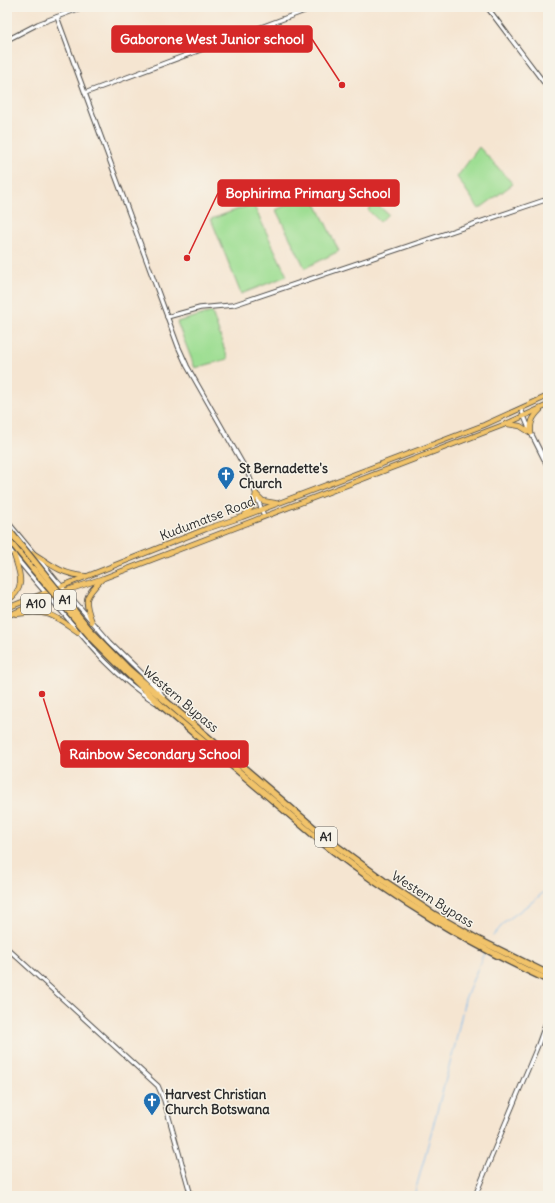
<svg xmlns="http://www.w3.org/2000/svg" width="555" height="1203" font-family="Delius,sans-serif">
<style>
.green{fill:#9ede93;stroke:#64845f}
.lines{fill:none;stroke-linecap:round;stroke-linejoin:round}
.stream{stroke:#7bbaef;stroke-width:1}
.minor-casing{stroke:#494744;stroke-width:5.5}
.major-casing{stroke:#494744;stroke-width:6}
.highway-casing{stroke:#494744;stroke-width:8}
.minor{stroke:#fff;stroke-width:3.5}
.major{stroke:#f1c36a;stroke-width:4.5}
.highway{stroke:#f1c36a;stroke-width:5.5}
.highway-bridge-casing{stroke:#494744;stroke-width:8;stroke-linecap:butt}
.highway-bridge{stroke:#f1c36a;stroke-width:5.5}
.labels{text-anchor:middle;stroke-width:3;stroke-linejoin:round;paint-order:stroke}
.shield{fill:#f7f3e8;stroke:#686764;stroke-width:1}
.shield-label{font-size:12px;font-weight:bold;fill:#2b2b2b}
.poi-label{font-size:13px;font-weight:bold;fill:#2b2b2b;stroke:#f7f3e8;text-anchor:start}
.street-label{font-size:13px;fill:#2b2b2b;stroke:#f7f3e8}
.leader{fill:none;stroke:#d62828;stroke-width:1.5}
.callout-dot{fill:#d62828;stroke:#f7f3e8;stroke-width:1.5}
.callout{fill:#d62828;stroke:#d62828;stroke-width:1.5}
.callout-label{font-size:14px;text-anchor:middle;font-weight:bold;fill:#fff}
</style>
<rect width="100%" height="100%" fill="#f7f3e8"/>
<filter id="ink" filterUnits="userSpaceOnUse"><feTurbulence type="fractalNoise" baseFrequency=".025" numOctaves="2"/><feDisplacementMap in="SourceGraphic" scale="8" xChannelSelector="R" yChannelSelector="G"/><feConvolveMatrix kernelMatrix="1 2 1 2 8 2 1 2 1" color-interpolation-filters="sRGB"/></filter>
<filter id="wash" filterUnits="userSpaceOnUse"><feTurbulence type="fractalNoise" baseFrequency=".012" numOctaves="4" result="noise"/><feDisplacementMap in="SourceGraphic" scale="16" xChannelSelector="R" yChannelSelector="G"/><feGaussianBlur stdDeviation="0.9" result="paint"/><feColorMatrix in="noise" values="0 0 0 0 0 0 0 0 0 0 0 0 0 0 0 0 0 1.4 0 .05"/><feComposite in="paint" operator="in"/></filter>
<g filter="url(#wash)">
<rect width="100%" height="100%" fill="#f5e5d1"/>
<g class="green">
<path d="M 479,147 L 513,184 L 479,209 L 457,177 Z"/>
<path d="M 311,193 L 339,251 L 305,268 L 276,210 Z"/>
<path d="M 375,203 L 388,214 L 380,222 L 368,210 Z"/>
<path d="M 253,204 L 287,276 L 241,294 L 211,219 Z"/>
<path d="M 212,312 L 228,359 L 195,368 L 177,322 Z"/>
</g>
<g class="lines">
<g class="stream">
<path d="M 493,936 L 505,922 L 536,899 L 548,888"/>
<path d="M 414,1196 L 455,1045 L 465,999 L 484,953"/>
</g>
</g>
</g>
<g filter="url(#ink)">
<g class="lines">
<defs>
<g id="minor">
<path d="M 487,7 L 548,88"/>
<path d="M 57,17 L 178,346 L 187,366 L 240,459 L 248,473 L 264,516"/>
<path d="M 7,40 L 38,24 L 83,7"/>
<path d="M 85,93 L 315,7"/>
<path d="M 167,317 L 200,308 L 233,305 L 548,199"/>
<path d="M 521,409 L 531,433 L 548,467"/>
<path d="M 7,521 L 56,580 L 110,642 L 158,689 L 164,698"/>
<path d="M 7,546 C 25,570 45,592 64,614 C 91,647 119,680 155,702"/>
<path d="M 7,948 L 158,1086 L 164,1100 L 191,1196"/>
<path d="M 475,1196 L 538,1045 L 548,1017"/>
</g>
<g id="major">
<path d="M 507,424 L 520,426 L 531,433"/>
<path d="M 531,433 C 530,422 533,417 540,410"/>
<path d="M 256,494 L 263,501 L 275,503"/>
<path d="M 245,515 L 253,505 L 256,494"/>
<path d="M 33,553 C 51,565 63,575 85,576"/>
<path d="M 7,601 C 27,588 20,574 14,555"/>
<path d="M 7,608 L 206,529 L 242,517 L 484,425 L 548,396"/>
<path d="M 16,614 C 47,609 54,615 78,632"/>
<path d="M 7,616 L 65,591 L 104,578 L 506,424 L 548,405"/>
<path d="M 92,622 C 83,598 85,597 102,579"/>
</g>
<g id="highway">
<path d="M 7,537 L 33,569"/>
<path d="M 127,668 L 327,839 L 384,881 L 435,915 L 477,939 L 548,974"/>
<path d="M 125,671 L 163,707 L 323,843 C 395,899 465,942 548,980"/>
</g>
</defs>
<use href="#minor" class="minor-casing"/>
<use href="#major" class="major-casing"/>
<use href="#highway" class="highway-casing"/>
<use href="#minor" class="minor"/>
<use href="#major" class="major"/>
<use href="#highway" class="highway"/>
<defs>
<g id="highway-bridge">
<path d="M 7,528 L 89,629 L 127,668"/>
<path d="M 33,569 L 89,635 L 125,671"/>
</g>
</defs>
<use href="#highway-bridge" class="highway-bridge-casing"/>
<use href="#highway-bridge" class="highway-bridge"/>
</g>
</g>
<defs>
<symbol id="church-pin" viewBox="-11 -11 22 30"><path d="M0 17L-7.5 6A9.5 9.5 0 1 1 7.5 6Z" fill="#1f6fb2" stroke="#f7f3e8"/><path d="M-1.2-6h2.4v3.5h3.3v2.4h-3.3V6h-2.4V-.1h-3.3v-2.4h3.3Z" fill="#fff"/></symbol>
</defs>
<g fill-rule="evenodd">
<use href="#church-pin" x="216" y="465" width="20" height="27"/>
<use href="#church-pin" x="142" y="1091" width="20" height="27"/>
</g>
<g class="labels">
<g class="shield">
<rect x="54" y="590" width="22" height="20" rx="3"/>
<rect x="21" y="594" width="30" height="20" rx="3"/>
<rect x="315" y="827" width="22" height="20" rx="3"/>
</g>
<g class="shield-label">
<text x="65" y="604">A1</text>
<text x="36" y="608">A10</text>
<text x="326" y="841">A1</text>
</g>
<g class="poi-label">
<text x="239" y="473">St Bernadette's<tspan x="239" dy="15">Church</tspan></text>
<text x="165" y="1099">Harvest Christian<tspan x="165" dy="15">Church Botswana</tspan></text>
</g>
<g class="street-label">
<text transform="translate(207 518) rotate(-21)" y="5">Kudumatse Road</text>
<text transform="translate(181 699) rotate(40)" y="5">Western Bypass</text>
<text transform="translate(433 899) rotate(32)" y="5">Western Bypass</text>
</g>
</g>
<path class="leader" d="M342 85L312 39M187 258L218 193M42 694L61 754"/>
<g class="callout-dot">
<circle cx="342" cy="85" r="4"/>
<circle cx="187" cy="258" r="4"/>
<circle cx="42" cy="694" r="4"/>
</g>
<g class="callout">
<rect x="112" y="26" width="200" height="26" rx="4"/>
<rect x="218" y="180" width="181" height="26" rx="4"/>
<rect x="61" y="741" width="187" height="26" rx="4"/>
</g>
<g class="callout-label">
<text x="212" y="44">Gaborone West Junior school</text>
<text x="308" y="198">Bophirima Primary School</text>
<text x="155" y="759">Rainbow Secondary School</text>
</g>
<rect width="555" height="1203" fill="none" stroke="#f7f3e8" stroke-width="24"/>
</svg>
